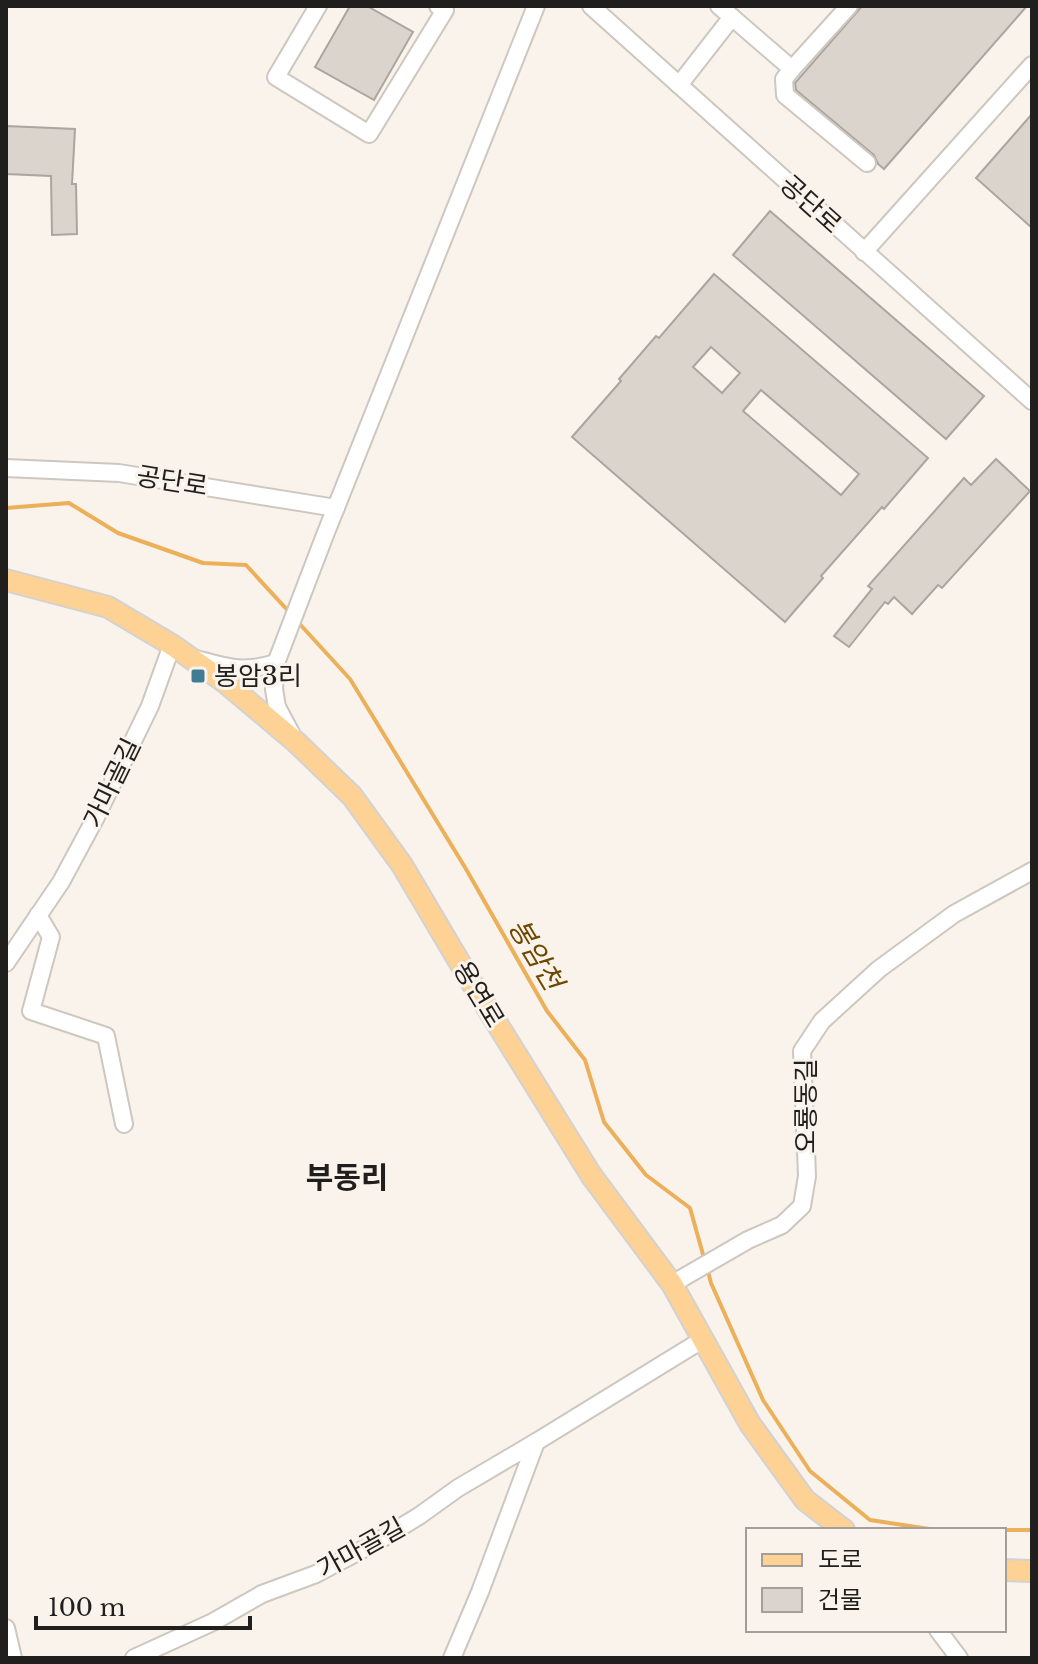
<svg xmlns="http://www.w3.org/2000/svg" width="1038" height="1664" font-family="'Libre Baskerville','Noto Sans KR',serif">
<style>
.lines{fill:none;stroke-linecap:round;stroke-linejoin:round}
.stream{stroke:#ecb05a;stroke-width:4}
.building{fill:#dad4cd;stroke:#aaa59e;stroke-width:2;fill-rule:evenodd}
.minor-casing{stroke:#cdc7c0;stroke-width:20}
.major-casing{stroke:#d3d2d2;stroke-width:24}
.minor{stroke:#fff;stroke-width:16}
.major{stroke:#fdd294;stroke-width:20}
.poi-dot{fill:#407d93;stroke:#f9f3eb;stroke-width:3}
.labels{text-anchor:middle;stroke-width:6;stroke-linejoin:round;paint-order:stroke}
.street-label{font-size:26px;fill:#211f1d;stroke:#f9f3eb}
.poi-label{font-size:26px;fill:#211f1d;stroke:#f9f3eb;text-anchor:start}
.water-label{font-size:28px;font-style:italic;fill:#6f4800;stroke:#f9f3eb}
.quarter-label{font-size:30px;font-weight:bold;fill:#211f1d;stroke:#f9f3eb}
</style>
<rect width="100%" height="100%" fill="#f9f3eb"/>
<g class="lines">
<g class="stream">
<path d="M 6,508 L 69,503 L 118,533 L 203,563 L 246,565 L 291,614"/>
<path d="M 297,621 L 350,679 L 466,869 L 547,1011 L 585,1060 L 604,1122 L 646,1175 L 690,1208 L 704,1258"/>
<path d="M 707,1267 L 711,1283 L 763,1400 L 810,1471 L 870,1520 L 936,1530"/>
<path d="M 1004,1530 L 1032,1530"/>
</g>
</g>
<g class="building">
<path d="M 350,6 L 367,6 L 413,32 L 374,100 L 315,67 Z"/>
<path d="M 862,6 L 1027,6 L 884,169 L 878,164 L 874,155 L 796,90 L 795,83 Z"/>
<path d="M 1032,114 L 1032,228 L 976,178 Z"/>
<path d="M 6,126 L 75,129 L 72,184 L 76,184 L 77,234 L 52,235 L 51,176 L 6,174 Z"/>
<path d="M 770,211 L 984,396 L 946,439 L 733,255 Z"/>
<path d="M 714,274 L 928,458 L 884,509 L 882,507 L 821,576 L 823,578 L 785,622 L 572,437 L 621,381 L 619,379 L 656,336 L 659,338 ZM 711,347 L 740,373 L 722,393 L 693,367 ZM 761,390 L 859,474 L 841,495 L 743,411 Z"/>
<path d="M 996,459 L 1030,491 L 942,588 L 938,585 L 912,614 L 894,597 L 888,604 L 885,602 L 849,647 L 834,636 L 872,589 L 868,586 L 964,478 L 971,485 Z"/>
</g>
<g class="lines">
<defs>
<g id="minor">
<path d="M 318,6 L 276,77 L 369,134 L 445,10 L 438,6"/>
<path d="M 591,6 L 1032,401"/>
<path d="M 719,6 L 792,69 L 849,6"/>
<path d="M 792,69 L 784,79 L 785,95 L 867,163"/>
<path d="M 679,85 L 732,17"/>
<path d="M 864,252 L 1032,65"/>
<path d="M 6,468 L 119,473 L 336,508"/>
<path d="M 196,659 C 229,668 243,673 276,663"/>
<path d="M 292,735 L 277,707 L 274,689 L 276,663 L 325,535 L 536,6"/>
<path d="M 38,915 L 51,937 L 31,1011 L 106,1036 L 124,1124"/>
<path d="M 6,963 L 61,882 L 96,817 L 150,706 L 172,645"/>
<path d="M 672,1284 L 748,1240 L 782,1225 L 802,1206 L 807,1176 L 802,1051 L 822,1021 L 879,969 L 954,914 L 1032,871"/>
<path d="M 6,1628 L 13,1658"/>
<path d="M 938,1630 L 959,1658"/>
<path d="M 134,1658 L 213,1622 L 262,1594 L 316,1574 L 373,1544 L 419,1516 L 458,1488 L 536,1442"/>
<path d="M 452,1658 L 480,1592 L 536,1442 L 702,1340"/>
</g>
<g id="major">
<path d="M 6,580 L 108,607 L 172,645 L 226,683 L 296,742 L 352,796 L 402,865 L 470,980 L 591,1175 L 672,1284 L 750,1424 L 805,1500 L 844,1530"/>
<path d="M 1004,1570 L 1032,1571"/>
</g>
</defs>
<use href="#minor" class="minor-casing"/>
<use href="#major" class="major-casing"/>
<use href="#minor" class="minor"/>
<use href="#major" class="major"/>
</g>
<rect class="poi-dot" x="190" y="668" width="16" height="16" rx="4"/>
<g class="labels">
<g class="street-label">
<text transform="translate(811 204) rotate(42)" y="9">공단로</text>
<text transform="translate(172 481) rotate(9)" y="9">공단로</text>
<text transform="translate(112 783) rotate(-64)" y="9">가마골길</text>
<text transform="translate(479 994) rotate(59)" y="9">용연로</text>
<text transform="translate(806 1106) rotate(-90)" y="9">오룡동길</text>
<text transform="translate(361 1548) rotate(-29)" y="9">가마골길</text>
</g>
<g class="poi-label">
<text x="214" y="685">봉암3리</text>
</g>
<g class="water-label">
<text transform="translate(536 954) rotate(59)" y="10">봉암천</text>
</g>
<g class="quarter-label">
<text x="347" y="1188">부동리</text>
</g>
</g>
<rect width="1038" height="1664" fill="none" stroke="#211f1d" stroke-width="16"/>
<rect x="746" y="1528" width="260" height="104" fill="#f9f3eb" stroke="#a39e99" stroke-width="2"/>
<rect x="762" y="1554" width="40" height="12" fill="#fdd294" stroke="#a39e99" stroke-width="2"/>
<text x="818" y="1568" font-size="24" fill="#211f1d">도로</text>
<rect x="762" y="1588" width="40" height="24" fill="#dad4cd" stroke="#a39e99" stroke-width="2"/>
<text x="818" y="1608" font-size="24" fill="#211f1d">건물</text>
<path d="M36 1616v12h214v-12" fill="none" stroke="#211f1d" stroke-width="4"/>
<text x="48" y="1616" font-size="24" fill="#211f1d" stroke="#f9f3eb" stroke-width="6" paint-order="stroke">100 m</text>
</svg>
